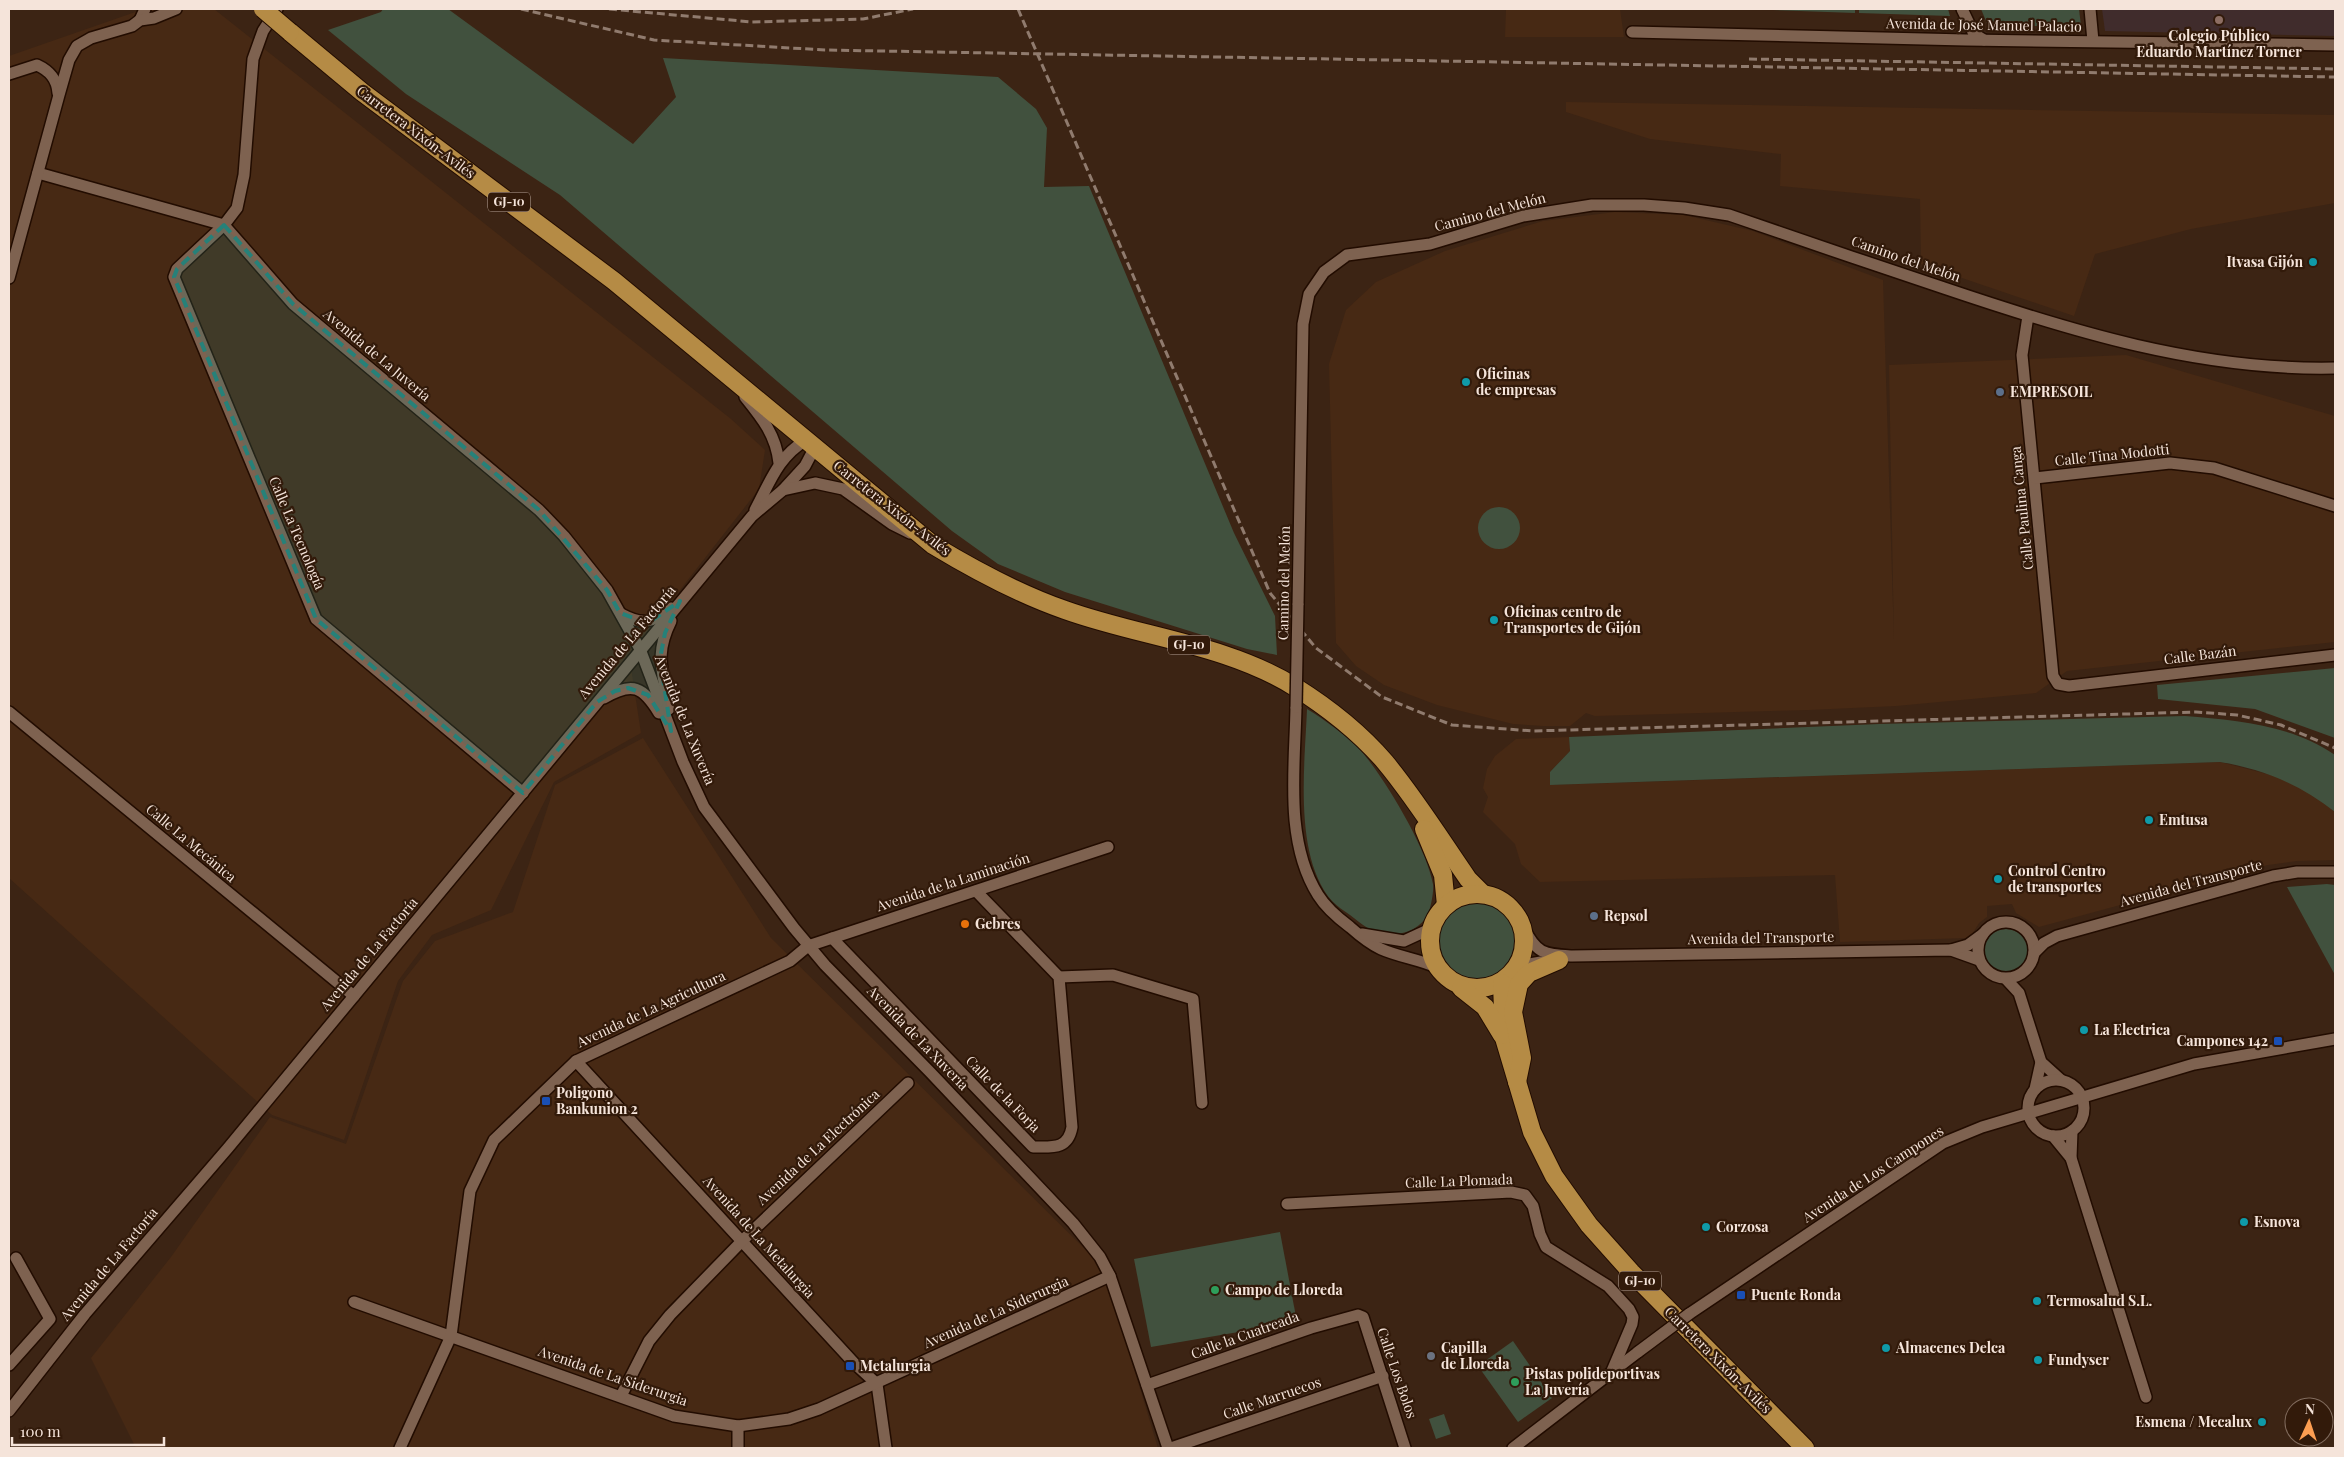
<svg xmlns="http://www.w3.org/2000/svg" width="2344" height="1457" font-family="'Playfair Display',serif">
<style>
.built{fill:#472914}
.education{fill:#402c2c}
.green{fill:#41513e}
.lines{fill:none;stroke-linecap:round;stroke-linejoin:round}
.minor-casing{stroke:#220c00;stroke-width:14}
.highway-casing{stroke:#220c00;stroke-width:20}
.minor{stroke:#7e6250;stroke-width:11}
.highway{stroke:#b58b45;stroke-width:18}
.rail{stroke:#907b6e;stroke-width:3;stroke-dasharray:8 4;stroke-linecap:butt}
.minor-bridge-casing{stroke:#220c00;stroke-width:14;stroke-linecap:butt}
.highway-bridge-casing{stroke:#220c00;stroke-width:20;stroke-linecap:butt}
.minor-bridge{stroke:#7e6250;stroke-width:11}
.highway-bridge{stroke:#b58b45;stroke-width:18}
.marked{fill:#268179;fill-opacity:0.2;stroke:#268179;stroke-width:4;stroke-dasharray:10 6;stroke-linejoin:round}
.education-dot{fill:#8d6e63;stroke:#321a0a;stroke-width:2}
.culture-dot{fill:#0f9aa8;stroke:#321a0a;stroke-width:2}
.service-dot{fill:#5c6f8a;stroke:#321a0a;stroke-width:2}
.food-dot{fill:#e8710a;stroke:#321a0a;stroke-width:2}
.transit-dot{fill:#1a4fb4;stroke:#321a0a;stroke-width:2}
.leisure-dot{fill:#2e9e5b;stroke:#321a0a;stroke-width:2}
.worship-dot{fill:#6b7280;stroke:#321a0a;stroke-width:2}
.labels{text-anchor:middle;stroke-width:4.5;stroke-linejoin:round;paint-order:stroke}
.shield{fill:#321a0a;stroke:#baa79c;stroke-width:1}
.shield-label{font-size:12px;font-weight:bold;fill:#f5e4da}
.street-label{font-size:14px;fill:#f5e4da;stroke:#321a0a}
.poi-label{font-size:14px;font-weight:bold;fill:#f5e4da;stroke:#321a0a;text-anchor:start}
</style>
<rect width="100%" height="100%" fill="#3c2414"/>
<g class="built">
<path d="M 144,9 L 214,9 L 731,419 L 765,450 L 759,489 L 629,655 L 641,733 L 554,782 L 491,910 L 432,935 L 398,981 L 344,1140 L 272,1115 L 9,878 L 9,56 Z"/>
<path d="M 1506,9 L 1620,9 L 1624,37 L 1505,37 Z"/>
<path d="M 1566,102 L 2335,115 L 2335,203 L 2191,229 L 2095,254 L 2074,316 L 1921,264 L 1920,199 L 1780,186 L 1781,154 L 1650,139 L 1566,112 Z"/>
<path d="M 1615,212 L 1684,215 L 1753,231 L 1883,280 L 1894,641 L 1889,365 L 2126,355 L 2335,416 L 2335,642 L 2067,671 L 2036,693 L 1896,706 L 1809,710 L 1595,716 L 1586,713 L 1570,726 L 1543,726 L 1513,724 L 1437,705 L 1384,685 L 1356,666 L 1336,643 L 1329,364 L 1346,310 L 1376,282 L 1445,251 L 1543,221 Z"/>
<path d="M 1569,737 L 1570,751 L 1550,772 L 1551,785 L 2220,762 L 2275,776 L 2311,793 L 2335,812 L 2335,860 L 2297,861 L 2268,865 L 2039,927 L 2016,913 L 2012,904 L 1987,906 L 1987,917 L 1979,923 L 1971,936 L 1967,938 L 1840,942 L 1835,875 L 1540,882 L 1521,864 L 1515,844 L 1483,812 L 1488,797 L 1483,788 L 1487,769 L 1495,756 L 1516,739 Z"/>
<path d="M 643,738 L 771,938 L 1103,1267 L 1158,1448 L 136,1448 L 91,1358 L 171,1257 L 270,1117 L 346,1144 L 403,981 L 435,941 L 513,912 L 555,785 Z"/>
</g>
<path class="education" d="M 2102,9 L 2335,9 L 2335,36 L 2105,31 Z"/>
<g class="green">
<path d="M 383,9 L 448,9 L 633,144 L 676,97 L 663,58 L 998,77 L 1036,109 L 1047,128 L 1044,187 L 1089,186 L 1234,533 L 1275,616 L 1277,655 L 1247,649 L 1065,592 L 998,564 L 952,531 L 560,195 L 406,94 L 328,30 L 381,12 Z"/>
<path d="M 1743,9 L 1855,9 L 1855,13 Z"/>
<path d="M 1859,9 L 1948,9 L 1950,16 L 1859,13 Z"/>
<path d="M 1981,9 L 2079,9 L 2081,26 L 1988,26 Z"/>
<circle cx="1499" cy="528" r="21"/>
<path d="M 2335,668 L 2335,738 L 2255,709 L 2158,699 L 2157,685 Z"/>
<path d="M 1307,709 C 1325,720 1347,736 1361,751 C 1385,778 1427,849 1433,884 C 1434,891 1431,907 1428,914 C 1421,929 1402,936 1386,934 C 1373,934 1360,923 1350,915 C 1344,911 1337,906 1332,901 C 1293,856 1305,764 1307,709 Z"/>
<path d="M 2185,716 C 2236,720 2292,725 2335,755 L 2335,812 C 2301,785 2263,769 2220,762 L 1550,785 L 1550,772 L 1570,751 L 1569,737 L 1879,724 Z"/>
<path d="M 2327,884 L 2335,885 L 2335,975 L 2287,887 Z"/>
<circle cx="1477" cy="942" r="40"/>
<circle cx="2006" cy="951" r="22"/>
<path d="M 1280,1232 L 1297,1322 L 1151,1347 L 1134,1259 Z"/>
<path d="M 1513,1341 L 1552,1398 L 1518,1422 L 1478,1366 Z"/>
<path d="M 1444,1414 L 1451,1434 L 1436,1439 L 1429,1419 Z"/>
</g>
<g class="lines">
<defs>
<g id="minor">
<path d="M 277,9 L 263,31 L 253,59 L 244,175 L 237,208 L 224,225 L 177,269 L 174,277 L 316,619 L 523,793"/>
<path d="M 1962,9 L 1974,34 L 1984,40"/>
<path d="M 2090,9 L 2093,41"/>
<path d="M 140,20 L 145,9"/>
<path d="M 1632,32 L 1966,40 L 2335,45"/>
<path d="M 9,74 L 37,65 C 50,71 57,79 58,93"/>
<path d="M 38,173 L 224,225 L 293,304 L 539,510 L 564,536 L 607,590 L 640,649 L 683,762 L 704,807 L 794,928 L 825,965 L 930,1072 L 1073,1223 L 1100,1257 L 1110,1276 L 1168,1448"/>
<path d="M 9,278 L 59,95 L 69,60 L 77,46 L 91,38 L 132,26 L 140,20 L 154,18 L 176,9"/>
<path d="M 2028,316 L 2022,355 L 2053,676 L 2058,684 L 2069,686 L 2335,655"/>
<path d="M 745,397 C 762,418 776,435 779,463"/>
<path d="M 2035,478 L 2170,463 L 2214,468 L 2335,506"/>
<path d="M 783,490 L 805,466 L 815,447"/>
<path d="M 755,510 C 770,482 778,457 806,440"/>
<path d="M 1298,605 L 1303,324 L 1309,294 L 1324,272 L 1347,255 L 1430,244 L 1523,216 L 1592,205 L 1644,205 L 1684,208 L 1729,215 C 1801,240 1872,264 1944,288 C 2071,331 2200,371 2335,368"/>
<path d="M 621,614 C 644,626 650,623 671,608"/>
<path d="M 604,698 C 633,681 643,687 659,713"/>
<path d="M 1296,707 C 1295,767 1284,841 1318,895 C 1326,908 1338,918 1350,927 C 1359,935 1370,944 1381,949 C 1399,957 1418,959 1436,967"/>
<path d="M 669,709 C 664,673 653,657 671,621"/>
<path d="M 9,712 L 354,996"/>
<circle cx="2006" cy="950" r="28"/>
<path d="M 1523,927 C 1537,954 1543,954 1572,956 L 1951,950 L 1979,960"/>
<path d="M 1362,934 L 1404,941 L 1430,929"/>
<path d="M 832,938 L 1033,1147 C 1052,1147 1068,1150 1072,1127 L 1059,977 L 976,891"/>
<path d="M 1951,950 L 1968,945 L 1983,934"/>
<path d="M 2034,953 L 2044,943 L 2057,936 L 2273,876 L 2297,872 L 2335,872"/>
<path d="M 1518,966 L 1541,962"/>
<path d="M 1059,977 L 1113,975 L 1193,999 L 1202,1103"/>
<path d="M 2006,979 L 2019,993 L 2041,1062 L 2061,1080"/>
<path d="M 576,1061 L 853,1362 L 877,1384 L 886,1448"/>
<circle cx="2056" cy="1108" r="28"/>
<path d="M 2035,1089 L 2041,1062"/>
<path d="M 2072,1131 L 2071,1158 L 2146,1397"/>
<path d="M 2053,1136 L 2071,1158"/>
<path d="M 1287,1204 L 1511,1192 L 1525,1195 L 1533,1206 L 1540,1234 L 1546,1247 L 1608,1286 L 1629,1309 L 1633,1317 L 1632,1324 L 1612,1371"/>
<path d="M 354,1302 L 674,1416 L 738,1426 L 789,1419 L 819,1409 L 1110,1276"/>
<path d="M 1689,1314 L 1943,1143 L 1982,1127 L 2194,1064 L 2335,1039"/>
<path d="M 9,1365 L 50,1319 L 16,1258"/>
<path d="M 1147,1385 L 1311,1328 L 1358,1315 L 1363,1317 L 1405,1448"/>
<path d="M 621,1396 L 649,1341 L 670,1315 L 743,1240 L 908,1083"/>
<path d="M 9,1411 L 85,1314 L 228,1148 L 752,516 L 783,490 L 815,483 L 843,489 L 892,524 L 910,533"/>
<path d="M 738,1426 L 738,1448"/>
<path d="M 400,1448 L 451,1336 L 470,1191 L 494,1140 L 576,1061 L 790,961 L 808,946 L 1108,847"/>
<path d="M 1171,1448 L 1383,1376"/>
<path d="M 1513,1448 L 1638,1352"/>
</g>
<g id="highway">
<path d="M 290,32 L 362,92 L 614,281 L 933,545 C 976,571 1019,594 1065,610 C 1140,637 1226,644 1295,687 C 1327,707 1360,733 1385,762 C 1415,798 1441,840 1468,879 L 1483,894"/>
<path d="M 1424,829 L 1443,875 L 1446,905"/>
<circle cx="1477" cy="941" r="47"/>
<path d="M 1502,983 L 1504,1038 L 1532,1132 L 1554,1176 L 1589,1225 L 1631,1272 L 1805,1448"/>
<path d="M 1461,988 L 1485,1007 L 1502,1035"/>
<path d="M 1517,1082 L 1522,1058 L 1513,1012 L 1519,984 L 1529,973 L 1559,960"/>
</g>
</defs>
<use href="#minor" class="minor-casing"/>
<use href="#highway" class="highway-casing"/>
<use href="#minor" class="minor"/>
<use href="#highway" class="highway"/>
<g class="rail">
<path d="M 521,9 L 654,40 L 825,50 L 2335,77"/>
<path d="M 609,9 L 752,22 L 863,19 L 913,9"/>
<path d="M 1018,9 L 1270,593 L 1316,648 L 1382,697 L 1452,725 L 1533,731 L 2196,712 L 2237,715 L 2281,725 L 2335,748"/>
<path d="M 1749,59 L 2335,69"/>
</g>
<defs>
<g id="minor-bridge">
<path d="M 1296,707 L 1298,605"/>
<path d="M 1638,1352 L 1689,1314"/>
</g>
<path id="highway-bridge" d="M 263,9 L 290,32"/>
</defs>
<use href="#minor-bridge" class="minor-bridge-casing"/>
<use href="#highway-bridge" class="highway-bridge-casing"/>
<use href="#minor-bridge" class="minor-bridge"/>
<use href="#highway-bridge" class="highway-bridge"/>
</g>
<path class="marked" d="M 224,225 L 293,304 L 539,510 L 607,590 L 620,613 L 648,623 L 680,601 L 665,633 L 660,659 L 671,731 L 648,695 L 628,688 L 615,691 L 597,702 L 523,793 L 316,619 L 174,277 L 177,269 Z"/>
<circle class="education-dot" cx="2219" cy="20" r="5"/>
<g class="culture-dot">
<circle cx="2313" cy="262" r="5"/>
<circle cx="1466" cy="382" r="5"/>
<circle cx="1494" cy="620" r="5"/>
<circle cx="2149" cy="820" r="5"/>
<circle cx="1998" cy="879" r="5"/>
<circle cx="2084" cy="1030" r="5"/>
<circle cx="2244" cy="1222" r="5"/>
<circle cx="1706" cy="1227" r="5"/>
<circle cx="2037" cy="1301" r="5"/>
<circle cx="1886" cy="1348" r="5"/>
<circle cx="2038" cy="1360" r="5"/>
<circle cx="2262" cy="1422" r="5"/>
</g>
<g class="service-dot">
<circle cx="2000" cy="392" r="5"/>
<circle cx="1594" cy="916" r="5"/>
</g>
<circle class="food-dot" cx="965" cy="924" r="5"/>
<g class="transit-dot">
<rect x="2273" y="1036" width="10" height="10" rx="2.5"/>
<rect x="541" y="1096" width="10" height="10" rx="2.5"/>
<rect x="1736" y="1290" width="10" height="10" rx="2.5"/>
<rect x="845" y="1361" width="10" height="10" rx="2.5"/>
</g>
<g class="leisure-dot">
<circle cx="1215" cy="1290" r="5"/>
<circle cx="1515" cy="1382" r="5"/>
</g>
<circle class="worship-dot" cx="1431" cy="1356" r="5"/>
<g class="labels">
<g class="shield">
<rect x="488" y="192.5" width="42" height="19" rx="4"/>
<rect x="1168" y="635.5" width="42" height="19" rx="4"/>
<rect x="1619" y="1271.5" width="42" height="19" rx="4"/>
</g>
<g class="shield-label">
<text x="509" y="206">GJ-10</text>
<text x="1189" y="649">GJ-10</text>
<text x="1640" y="1285">GJ-10</text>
</g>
<g class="street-label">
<text transform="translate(1984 25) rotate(1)" y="5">Avenida de José Manuel Palacio</text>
<text transform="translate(416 132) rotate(37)" y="5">Carretera Xixón-Avilés</text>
<text transform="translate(1490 212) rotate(-15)" y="5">Camino del Melón</text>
<text transform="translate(1906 259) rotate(19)" y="5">Camino del Melón</text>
<text transform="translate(377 355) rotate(40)" y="5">Avenida de La Juvería</text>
<text transform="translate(2112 455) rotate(-6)" y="5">Calle Tina Modotti</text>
<text transform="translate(892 508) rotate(38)" y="5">Carretera Xixón-Avilés</text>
<text transform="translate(2022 508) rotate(-96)" y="5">Calle Paulina Canga</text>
<text transform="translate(297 533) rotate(67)" y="5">Calle La Tecnología</text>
<text transform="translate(1284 583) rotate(-89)" y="5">Camino del Melón</text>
<text transform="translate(627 642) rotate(-50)" y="5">Avenida de La Factoría</text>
<text transform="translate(2200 655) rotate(-7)" y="5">Calle Bazán</text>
<text transform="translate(685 720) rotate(68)" y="5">Avenida de La Xuvería</text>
<text transform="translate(191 843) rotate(40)" y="5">Calle La Mecánica</text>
<text transform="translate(953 882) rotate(-18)" y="5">Avenida de la Laminación</text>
<text transform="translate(2191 883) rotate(-15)" y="5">Avenida del Transporte</text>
<text transform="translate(1761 938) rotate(-1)" y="5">Avenida del Transporte</text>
<text transform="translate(369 954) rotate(-50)" y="5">Avenida de La Factoría</text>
<text transform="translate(651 1009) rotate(-25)" y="5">Avenida de La Agricultura</text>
<text transform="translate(918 1038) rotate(46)" y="5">Avenida de La Xuvería</text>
<text transform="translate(1003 1094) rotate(46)" y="5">Calle de la Forja</text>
<text transform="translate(818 1147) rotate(-43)" y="5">Avenida de La Electrónica</text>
<text transform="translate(1873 1174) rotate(-33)" y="5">Avenida de Los Campones</text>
<text transform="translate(1459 1181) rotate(-2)" y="5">Calle La Plomada</text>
<text transform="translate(759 1237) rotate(48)" y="5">Avenida de La Metalurgia</text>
<text transform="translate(109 1264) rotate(-50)" y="5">Avenida de La Factoría</text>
<text transform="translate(996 1312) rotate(-24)" y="5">Avenida de La Siderurgia</text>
<text transform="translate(1245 1335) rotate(-20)" y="5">Calle la Cuatreada</text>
<text transform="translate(1718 1360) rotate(45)" y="5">Carretera Xixón-Avilés</text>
<text transform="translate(1397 1373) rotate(71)" y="5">Calle Los Bolos</text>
<text transform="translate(613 1376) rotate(19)" y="5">Avenida de La Siderurgia</text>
<text transform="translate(1272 1398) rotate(-19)" y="5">Calle Marruecos</text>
</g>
<g class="poi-label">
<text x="2219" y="41" text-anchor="middle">Colegio Público<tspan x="2219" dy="16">Eduardo Martínez Torner</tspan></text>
<text x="2303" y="267" text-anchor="end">Itvasa Gijón</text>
<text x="1476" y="379">Oficinas<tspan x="1476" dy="16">de empresas</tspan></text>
<text x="2010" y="397">EMPRESOIL</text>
<text x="1504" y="617">Oficinas centro de<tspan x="1504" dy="16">Transportes de Gijón</tspan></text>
<text x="2159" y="825">Emtusa</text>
<text x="2008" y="876">Control Centro<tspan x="2008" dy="16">de transportes</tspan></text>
<text x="1604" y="921">Repsol</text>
<text x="975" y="929">Gebres</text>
<text x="2094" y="1035">La Electrica</text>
<text x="2268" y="1046" text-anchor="end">Campones 142</text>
<text x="556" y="1098">Poligono<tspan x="556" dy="16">Bankunion 2</tspan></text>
<text x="2254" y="1227">Esnova</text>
<text x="1716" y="1232">Corzosa</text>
<text x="1225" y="1295">Campo de Lloreda</text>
<text x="1751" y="1300">Puente Ronda</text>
<text x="2047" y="1306">Termosalud S.L.</text>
<text x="1441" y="1353">Capilla<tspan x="1441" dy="16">de Lloreda</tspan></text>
<text x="1896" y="1353">Almacenes Delca</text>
<text x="2048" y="1365">Fundyser</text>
<text x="860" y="1371">Metalurgia</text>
<text x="1525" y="1379">Pistas polideportivas<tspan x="1525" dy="16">La Juvería</tspan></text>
<text x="2252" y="1427" text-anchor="end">Esmena / Mecalux</text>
</g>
</g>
<rect width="2344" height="1457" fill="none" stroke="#f5e4da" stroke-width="20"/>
<g transform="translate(2309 1422) rotate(3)"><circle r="24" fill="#321a0a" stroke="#806b5d"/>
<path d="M0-4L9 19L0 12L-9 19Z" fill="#fc9e52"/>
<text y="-8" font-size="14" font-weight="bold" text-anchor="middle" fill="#f5e4da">N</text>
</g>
<path d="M12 1437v8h152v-8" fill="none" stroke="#f5e4da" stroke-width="2.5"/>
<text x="20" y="1437" font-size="15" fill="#f5e4da" stroke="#321a0a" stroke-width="4" paint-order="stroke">100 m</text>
</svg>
